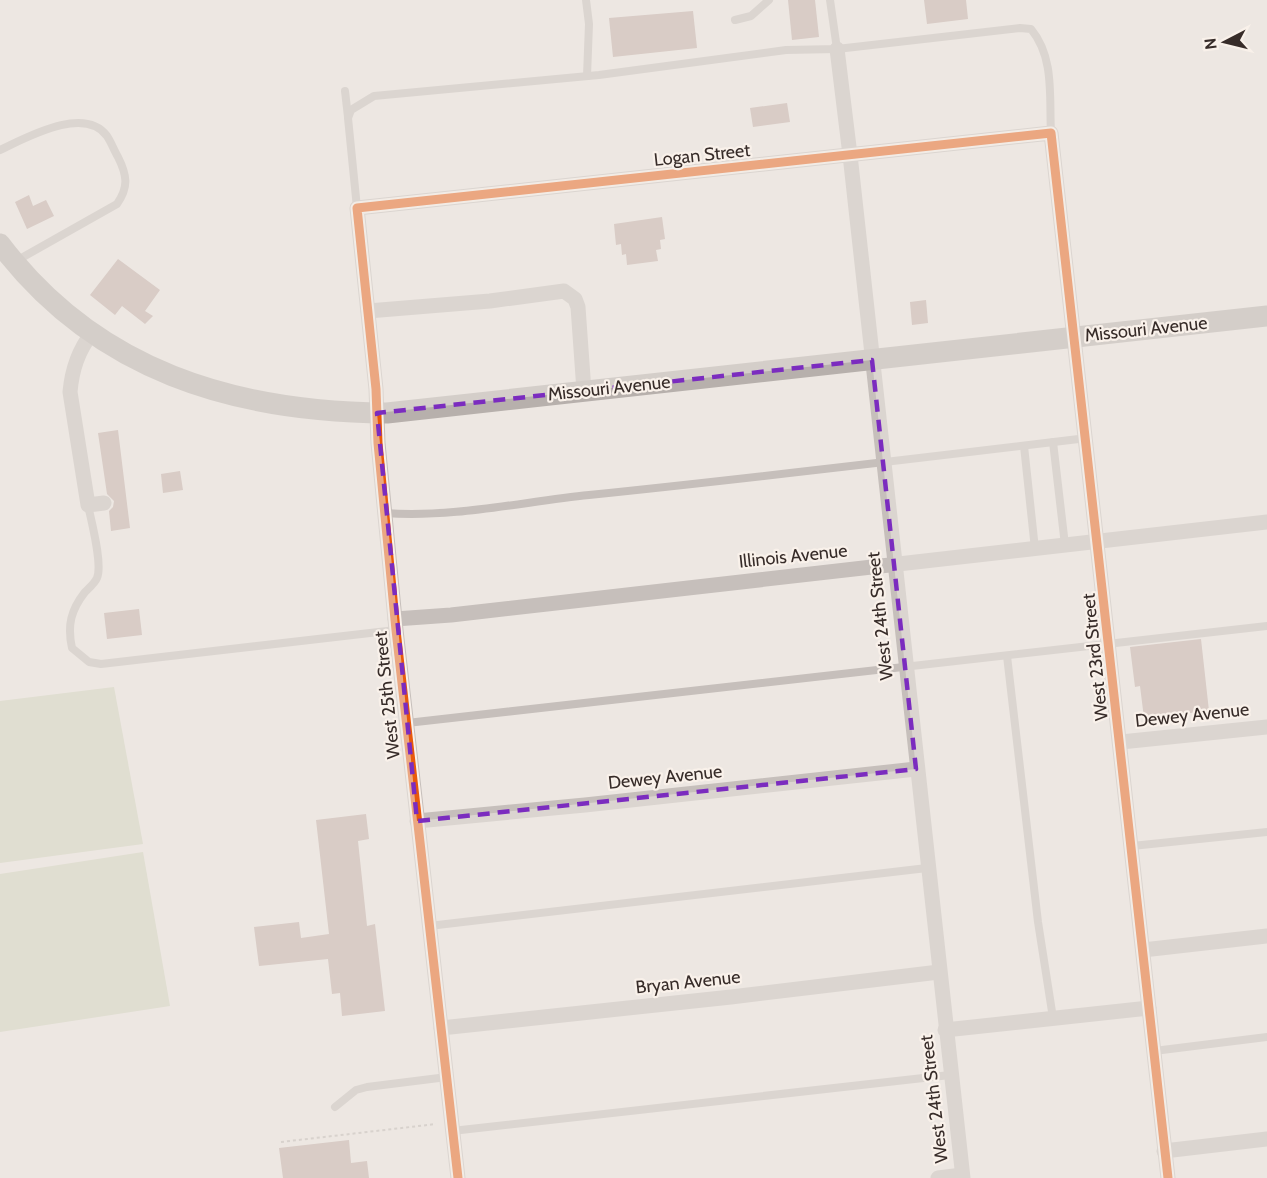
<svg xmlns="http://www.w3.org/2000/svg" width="1267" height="1178" font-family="Cabin,sans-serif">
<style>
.green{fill:#d0d2bc}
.building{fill:#c0aaa4}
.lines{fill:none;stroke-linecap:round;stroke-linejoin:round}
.path{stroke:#bfb8b4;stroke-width:2;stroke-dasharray:3 3;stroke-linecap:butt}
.lane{stroke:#c6bfbb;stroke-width:8}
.street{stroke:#c6bfbb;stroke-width:15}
.secondary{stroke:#b7b0ac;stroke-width:21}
.cycleway-casing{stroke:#f9f1ea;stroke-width:13}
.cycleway{stroke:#e8590c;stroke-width:9}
.marked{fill:none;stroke:#7b2cbf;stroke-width:4.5;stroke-dasharray:12 8;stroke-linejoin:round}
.labels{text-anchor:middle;stroke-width:4.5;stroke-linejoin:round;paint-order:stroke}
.street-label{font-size:18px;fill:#372c29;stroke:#f9f1ea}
</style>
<rect width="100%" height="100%" fill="#ede7e2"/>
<g class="green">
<path d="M 114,687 L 143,844 L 0,863 L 0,701 Z"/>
<path d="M 143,852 L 170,1006 L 0,1032 L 0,874 Z"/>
</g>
<g class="building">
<path d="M 788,0 L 815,0 L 819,37 L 792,40 Z"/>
<path d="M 924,0 L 966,0 L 968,19 L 927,24 Z"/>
<path d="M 693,11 L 697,48 L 613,57 L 609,18 Z"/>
<path d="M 787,103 L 790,122 L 753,127 L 750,108 Z"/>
<path d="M 29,195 L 33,206 L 46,200 L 54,216 L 27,229 L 15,202 Z"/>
<path d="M 662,217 L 665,239 L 660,240 L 661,249 L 656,250 L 658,261 L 627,265 L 626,254 L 622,255 L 621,244 L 616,245 L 614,224 Z"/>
<path d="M 118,259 L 160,290 L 145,311 L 153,316 L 145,324 L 122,306 L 115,315 L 90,295 Z"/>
<path d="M 926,300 L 928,323 L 912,325 L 910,302 Z"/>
<path d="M 118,430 L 130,528 L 111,531 L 109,511 L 113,507 L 114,501 L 107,494 L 98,433 Z"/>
<path d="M 180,471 L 183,490 L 163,493 L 161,474 Z"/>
<path d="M 139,609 L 142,635 L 107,639 L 104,613 Z"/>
<path d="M 1201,639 L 1209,711 L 1144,718 L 1140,686 L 1135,687 L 1130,647 Z"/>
<path d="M 366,814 L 369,839 L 358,841 L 367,926 L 375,924 L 385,1011 L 342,1016 L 340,993 L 332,994 L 328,959 L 259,966 L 254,927 L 299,922 L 301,938 L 329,934 L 316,820 Z"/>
<path d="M 349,1140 L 351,1163 L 367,1161 L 369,1178 L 283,1178 L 279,1148 Z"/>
</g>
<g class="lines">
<path class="path" d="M 281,1142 L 436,1124"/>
<g class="lane">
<path d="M 586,0 L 589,24 L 587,76"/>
<path d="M 830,0 L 837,49"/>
<path d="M 735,20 L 751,16 L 769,0"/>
<path d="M 345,91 L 348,117"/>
<path d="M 0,150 C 26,138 84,105 107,136 C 111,142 114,150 118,157 C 127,175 129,187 117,204 L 16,261"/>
<path d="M 357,208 L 348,118 L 351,110 L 374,96 L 599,75 L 786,50 L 837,49 L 1020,28 L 1031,29 C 1055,58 1049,98 1051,133"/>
<path d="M 1053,442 L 1065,545"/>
<path d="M 1024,446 L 1035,549"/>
<path d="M 88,505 C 91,520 103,564 97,578 C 95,583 89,588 85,592 C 71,610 67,625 72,648 L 89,662 L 101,664 L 396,630"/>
<path d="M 385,513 C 453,518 521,502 589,495 C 755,478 921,458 1087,438"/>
<path d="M 1007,656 L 1038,922 L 1053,1018"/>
<path d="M 407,723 L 1267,626"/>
<path d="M 1132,846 L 1267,832"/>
<path d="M 429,926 L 927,868"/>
<path d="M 1154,1051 L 1267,1037"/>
<path d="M 335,1107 L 356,1090 L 367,1087 L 447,1077"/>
<path d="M 452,1131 L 950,1075"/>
</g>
<g class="street">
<path d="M 837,49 L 850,155 L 963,1178"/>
<path d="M 368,311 L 490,301 L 564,291 L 575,299 L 578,307 L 584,391"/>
<path d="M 92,333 C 78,351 72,369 70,392 L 88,505 L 104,503"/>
<path d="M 395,619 L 451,615 L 1267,522"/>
<path d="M 1121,742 L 1267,727"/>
<path d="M 417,821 L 585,805 L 916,769"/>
<path d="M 1143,950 L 1267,936"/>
<path d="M 441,1028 L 731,997 L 939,972"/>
<path d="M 945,1030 L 1149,1008"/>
<path d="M 1164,1151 L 1267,1139"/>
<path d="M 458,1178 L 396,630 L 378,443 L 376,389 L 357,208 L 1051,133 L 1168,1178"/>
<path d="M 938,1178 L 962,1175"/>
</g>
<path class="secondary" d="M 0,244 C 96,371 234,412 387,413 L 1267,316"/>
<defs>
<path id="cycleway" d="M 458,1178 L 396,630 L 378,443 L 376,389 L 357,208 L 1051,133 L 1168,1178"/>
</defs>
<use href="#cycleway" class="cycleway-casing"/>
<use href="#cycleway" class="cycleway"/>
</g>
<path d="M0 0H1267V1178H0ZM 872,360 L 916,769 L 417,821 L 377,413 Z" fill="#ede7e2" fill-opacity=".55" fill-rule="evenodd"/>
<path class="marked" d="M 872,360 L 916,769 L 417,821 L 377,413 Z"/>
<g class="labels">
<g class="street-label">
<text transform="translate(702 155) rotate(-6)" y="6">Logan Street</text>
<text transform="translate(1146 329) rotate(-6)" y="6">Missouri Avenue</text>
<text transform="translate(609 388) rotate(-6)" y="6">Missouri Avenue</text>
<text transform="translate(793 556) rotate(-6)" y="6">Illinois Avenue</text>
<text transform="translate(880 616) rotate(-96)" y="6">West 24th Street</text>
<text transform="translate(1095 657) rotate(-96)" y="6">West 23rd Street</text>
<text transform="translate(387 695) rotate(-96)" y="6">West 25th Street</text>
<text transform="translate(1192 715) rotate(-6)" y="6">Dewey Avenue</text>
<text transform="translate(665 777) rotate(-6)" y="6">Dewey Avenue</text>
<text transform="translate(688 982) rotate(-6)" y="6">Bryan Avenue</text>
<text transform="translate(934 1099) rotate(-97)" y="6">West 24th Street</text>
</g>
</g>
<g transform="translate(1225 42) rotate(263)" stroke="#f9f1ea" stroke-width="4.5" paint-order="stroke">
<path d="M0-4.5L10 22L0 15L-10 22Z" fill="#372c29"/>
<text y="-9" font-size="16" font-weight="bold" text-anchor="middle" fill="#372c29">N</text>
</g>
</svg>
